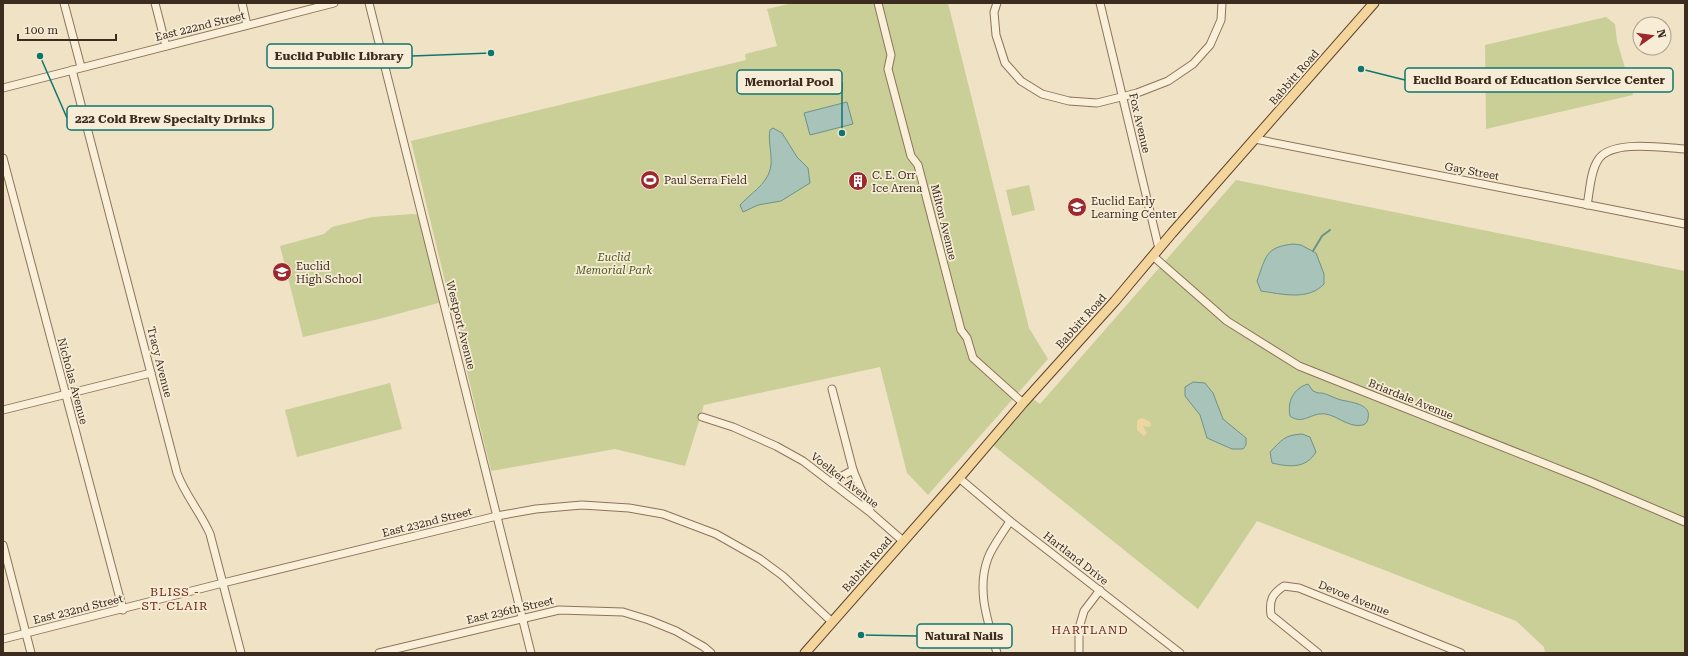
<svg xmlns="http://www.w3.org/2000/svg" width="1688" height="656" font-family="'Roboto Serif',serif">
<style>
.green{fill:#cacf98}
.sand{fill:#ecd6a2}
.water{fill:#a7c3ba;stroke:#6d9288}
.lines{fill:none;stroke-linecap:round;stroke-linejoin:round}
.stream{stroke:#6d9288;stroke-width:2}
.minor-casing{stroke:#8c735a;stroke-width:9}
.major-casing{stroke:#5a412e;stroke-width:11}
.minor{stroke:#faefd9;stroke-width:7}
.major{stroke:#f4d59c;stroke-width:9}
.labels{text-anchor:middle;stroke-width:3.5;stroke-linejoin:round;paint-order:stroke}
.street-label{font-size:11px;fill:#3b2c1f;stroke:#f7ecd5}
.poi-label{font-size:11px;fill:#3b2c1f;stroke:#f7ecd5;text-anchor:start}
.park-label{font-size:11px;font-style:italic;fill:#4d5924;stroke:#f7ecd5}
.neighbourhood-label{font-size:12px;letter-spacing:1px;fill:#6a2a1c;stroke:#f7ecd5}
.leader{fill:none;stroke:#0f766e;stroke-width:1.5}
.callout-dot{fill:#0f766e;stroke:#f7ecd5;stroke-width:1.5}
.callout{fill:#f7ecd5;stroke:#0f766e;stroke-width:1.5}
.callout-label{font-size:12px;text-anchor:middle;font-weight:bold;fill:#3b2c1f}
</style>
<rect width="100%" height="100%" fill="#f0e2c5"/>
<g class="green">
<path d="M 793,3 L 948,3 L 1029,328 L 1048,359 L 928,495 L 907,473 L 880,367 L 704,405 L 685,466 L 615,449 L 491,471 L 411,141 L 746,60 L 745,54 L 777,46 L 767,9 Z"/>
<path d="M 1606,17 L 1615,24 L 1617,41 L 1633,95 L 1486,129 L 1485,45 Z"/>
<path d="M 1236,180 L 1685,271 L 1685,653 L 1545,653 L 1544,647 L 1516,621 L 1257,521 L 1198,609 L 989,442 L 1029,396 L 1040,404 Z"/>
<path d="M 1029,185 L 1035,210 L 1012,216 L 1006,190 Z"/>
<path d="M 413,214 L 421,215 L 442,302 L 379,319 L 303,337 L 280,246 L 324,234 L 332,227 L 372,217 Z"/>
<path d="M 390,383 L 402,429 L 297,457 L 285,410 Z"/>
</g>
<path class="sand" d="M 1141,418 L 1145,419 L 1151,423 L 1150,427 L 1143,426 L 1147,433 L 1144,436 L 1137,430 L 1137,421 Z"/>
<g class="water">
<path d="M 847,102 L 853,124 L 810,135 L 804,113 Z"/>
<path d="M 773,128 L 782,133 L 797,157 L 808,168 L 810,183 L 781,201 L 758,205 L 743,212 L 740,205 C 754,190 773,181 771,158 C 771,148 768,140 770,130 Z"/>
<path d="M 1293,244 L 1301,245 L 1316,253 L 1324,274 L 1324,284 C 1308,301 1282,294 1261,291 L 1257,281 C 1266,257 1265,247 1293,244 Z"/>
<path d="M 1193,382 L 1205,383 L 1213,393 L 1223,419 L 1246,438 L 1246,445 L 1243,449 L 1232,449 L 1207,438 L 1200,415 L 1185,396 L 1185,387 Z"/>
<path d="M 1308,384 L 1313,391 L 1318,393 C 1325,392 1333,398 1341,400 C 1350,402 1372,404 1368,418 C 1368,421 1366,424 1363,425 C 1347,429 1334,411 1319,414 C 1308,416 1301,424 1290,416 C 1287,401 1294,388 1308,384 Z"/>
<path d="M 1302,434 L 1310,437 L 1316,452 C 1306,469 1289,467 1272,463 L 1270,452 C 1282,440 1284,435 1302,434 Z"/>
</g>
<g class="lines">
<path class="stream" d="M 1313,251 L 1322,236 L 1330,230"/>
<defs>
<g id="minor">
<path d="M 64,3 L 81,67"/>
<path d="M 155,3 L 166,46"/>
<path d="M 242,3 L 247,25"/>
<path d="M 369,3 L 531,653"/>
<path d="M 878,3 L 891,55 L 888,69 L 911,156 L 918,165 L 961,330 L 967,338 L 973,358 L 1023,403"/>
<path d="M 997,3 L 994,12 L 996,35 L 1005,63 L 1021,81 L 1042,94 L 1069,101 L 1097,103 L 1137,93 L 1168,81 L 1193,64 L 1210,45 L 1221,20 L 1222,3"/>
<path d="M 1100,3 L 1159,249"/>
<path d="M 72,70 L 177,473 C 185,495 201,513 210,534 L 241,653"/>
<path d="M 3,88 L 334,3"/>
<path d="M 1255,139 L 1685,224"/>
<path d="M 3,158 L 123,610"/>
<path d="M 1587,205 C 1590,191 1590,172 1598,160 C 1611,139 1664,148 1685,149"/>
<path d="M 1153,256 L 1227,321 L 1299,366 L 1591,482 L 1685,522"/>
<path d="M 832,389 L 853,470 L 870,511"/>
<path d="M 3,410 L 151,373"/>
<path d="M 702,417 L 733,427 L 776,446 L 803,461 L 871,513 L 903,541"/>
<path d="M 959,478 L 1010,521 L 1180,653"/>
<path d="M 831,482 L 853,470"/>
<path d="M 3,545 L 31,653"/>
<path d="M 3,639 L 223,583 L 497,516 L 536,509 L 582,505 L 629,508 L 663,514 L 716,534 L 760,559 L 783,576 L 832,622"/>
<path d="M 379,653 L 559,610 L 623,612 L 649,620 L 676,631 L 704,647 L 711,653"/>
<path d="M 997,653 C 988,622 976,590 988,558 C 993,545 1003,533 1010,521"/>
<path d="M 1079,653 L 1079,628 L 1084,611 L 1100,590"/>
<path d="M 1318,653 L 1271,615 C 1269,600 1272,594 1284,586 L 1299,588 L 1461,653"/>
</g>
<path id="major" d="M 805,653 L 959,478 L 1023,403 L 1115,301 L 1172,233 L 1374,3"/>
</defs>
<use href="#minor" class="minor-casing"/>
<use href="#major" class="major-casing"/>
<use href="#minor" class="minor"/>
<use href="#major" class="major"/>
</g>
<defs>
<symbol id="stadium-disc" viewBox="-11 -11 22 22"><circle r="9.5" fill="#9d282d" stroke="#f7ecd5"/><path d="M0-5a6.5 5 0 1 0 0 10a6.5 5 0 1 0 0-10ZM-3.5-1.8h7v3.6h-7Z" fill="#fff"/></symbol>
<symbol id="building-disc" viewBox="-11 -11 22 22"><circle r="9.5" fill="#9d282d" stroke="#f7ecd5"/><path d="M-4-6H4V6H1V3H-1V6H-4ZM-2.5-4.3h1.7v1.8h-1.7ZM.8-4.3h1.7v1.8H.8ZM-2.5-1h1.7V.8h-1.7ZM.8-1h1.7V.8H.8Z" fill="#fff"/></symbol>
<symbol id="school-disc" viewBox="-11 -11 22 22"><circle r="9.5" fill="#9d282d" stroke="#f7ecd5"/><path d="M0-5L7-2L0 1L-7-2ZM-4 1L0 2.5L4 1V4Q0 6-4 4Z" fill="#fff"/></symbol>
</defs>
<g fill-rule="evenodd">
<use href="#stadium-disc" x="639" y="169" width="22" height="22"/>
<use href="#building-disc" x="847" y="170" width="22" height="22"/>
<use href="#school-disc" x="1066" y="196" width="22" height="22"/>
<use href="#school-disc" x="271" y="261" width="22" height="22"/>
</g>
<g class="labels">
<g class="street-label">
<text transform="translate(200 26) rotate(-14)" y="4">East 222nd Street</text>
<text transform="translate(1294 77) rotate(-49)" y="4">Babbitt Road</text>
<text transform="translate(1140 123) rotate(77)" y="4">Fox Avenue</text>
<text transform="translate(1472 171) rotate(11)" y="4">Gay Street</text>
<text transform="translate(944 222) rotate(76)" y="4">Milton Avenue</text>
<text transform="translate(1081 321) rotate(-48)" y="4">Babbitt Road</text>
<text transform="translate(461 325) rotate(76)" y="4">Westport Avenue</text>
<text transform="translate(160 362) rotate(76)" y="4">Tracy Avenue</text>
<text transform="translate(73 381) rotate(75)" y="4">Nicholas Avenue</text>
<text transform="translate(1411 399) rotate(22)" y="4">Briardale Avenue</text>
<text transform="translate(845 480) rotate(38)" y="4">Voelker Avenue</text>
<text transform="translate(427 522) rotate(-14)" y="4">East 232nd Street</text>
<text transform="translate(1076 558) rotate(38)" y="4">Hartland Drive</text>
<text transform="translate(867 564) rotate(-49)" y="4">Babbitt Road</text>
<text transform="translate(1354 598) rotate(22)" y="4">Devoe Avenue</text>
<text transform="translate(78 609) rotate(-14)" y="4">East 232nd Street</text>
<text transform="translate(510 610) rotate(-13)" y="4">East 236th Street</text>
</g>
<g class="poi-label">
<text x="872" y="179">C. E. Orr<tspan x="872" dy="13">Ice Arena</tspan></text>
<text x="664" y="184">Paul Serra Field</text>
<text x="1091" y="205">Euclid Early<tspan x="1091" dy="13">Learning Center</tspan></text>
<text x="296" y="270">Euclid<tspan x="296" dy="13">High School</tspan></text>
</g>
<g class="park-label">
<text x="614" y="261">Euclid<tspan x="614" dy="13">Memorial Park</tspan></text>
</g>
<g class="neighbourhood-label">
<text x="175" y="596">BLISS -<tspan x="175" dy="14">ST. CLAIR</tspan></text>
<text x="1090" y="634">HARTLAND</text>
</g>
</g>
<path class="leader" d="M491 53L412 56M1361 69L1405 80M842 133L842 82M40 56L67 118M861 635L917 636"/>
<g class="callout-dot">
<circle cx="491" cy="53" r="4"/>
<circle cx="1361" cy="69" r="4"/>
<circle cx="842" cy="133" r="4"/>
<circle cx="40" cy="56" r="4"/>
<circle cx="861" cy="635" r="4"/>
</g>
<g class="callout">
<rect x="267" y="44" width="145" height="24" rx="4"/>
<rect x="1405" y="68" width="268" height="24" rx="4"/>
<rect x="737" y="70" width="105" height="24" rx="4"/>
<rect x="67" y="106" width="206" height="24" rx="4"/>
<rect x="917" y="624" width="95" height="24" rx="4"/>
</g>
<g class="callout-label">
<text x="339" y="60">Euclid Public Library</text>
<text x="1539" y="84">Euclid Board of Education Service Center</text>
<text x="789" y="86">Memorial Pool</text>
<text x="170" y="123">222 Cold Brew Specialty Drinks</text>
<text x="964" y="640">Natural Nails</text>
</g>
<rect width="1688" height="656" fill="none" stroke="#3b2c1f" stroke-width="8"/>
<g transform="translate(1652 36) rotate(76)"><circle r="19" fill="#f7ecd5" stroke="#ac9f8c"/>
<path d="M0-3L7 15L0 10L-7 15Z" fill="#9d282d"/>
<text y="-6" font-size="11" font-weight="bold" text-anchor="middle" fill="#3b2c1f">N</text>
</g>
<path d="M18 34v6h98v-6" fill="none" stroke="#3b2c1f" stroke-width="2"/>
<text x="24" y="34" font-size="12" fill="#3b2c1f" stroke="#f7ecd5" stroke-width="3" paint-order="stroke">100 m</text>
</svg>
